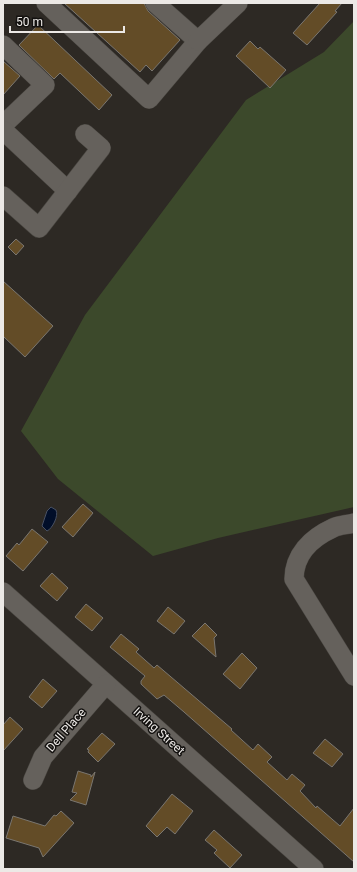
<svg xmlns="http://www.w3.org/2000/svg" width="357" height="872" font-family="Roboto,sans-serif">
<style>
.green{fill:#3c492b}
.water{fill:#010e29;stroke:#485062}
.building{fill:#634c27;stroke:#7a7670}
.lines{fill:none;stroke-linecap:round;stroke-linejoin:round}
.minor-casing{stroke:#494641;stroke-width:20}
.minor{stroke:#65615c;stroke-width:19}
.labels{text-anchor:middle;stroke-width:3;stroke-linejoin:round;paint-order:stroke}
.street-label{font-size:12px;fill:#ece9e6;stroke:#141210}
</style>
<rect width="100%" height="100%" fill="#2d2924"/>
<path class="green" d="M 354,21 L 354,507 L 218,538 L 153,556 L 58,479 L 21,431 L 85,315 L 246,100 L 324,52 Z"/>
<path class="water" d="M 51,507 L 56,510 C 59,516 52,529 47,531 L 42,526 L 47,511 Z"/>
<g class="building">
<path d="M 64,3 L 144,3 L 148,11 L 180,40 L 152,71 L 146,65 L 140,72 Z"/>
<path d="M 320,3 L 342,3 L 335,11 L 337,12 L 307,45 L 293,33 Z"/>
<path d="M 38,25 L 112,95 L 99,110 L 60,73 L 54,79 L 19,45 Z"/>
<path d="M 250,41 L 258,49 L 260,47 L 286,70 L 270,88 L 236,56 Z"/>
<path d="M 3,61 L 20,76 L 3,95 Z"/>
<path d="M 16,239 L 24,246 L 16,255 L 8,247 Z"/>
<path d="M 3,281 L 53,326 L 25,357 L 3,336 Z"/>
<path d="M 83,504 L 93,513 L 73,537 L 62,527 Z"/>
<path d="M 32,529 L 48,542 L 23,571 L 6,556 L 17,543 L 19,545 Z"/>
<path d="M 52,573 L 68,588 L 57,601 L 40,586 Z"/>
<path d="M 86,604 L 103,618 L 92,631 L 75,617 Z"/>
<path d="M 168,607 L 185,621 L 174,634 L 157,621 Z"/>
<path d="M 205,623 L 217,635 L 214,638 L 216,657 L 192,636 Z"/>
<path d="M 121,634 L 139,649 L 136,652 L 154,668 L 157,665 L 232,729 L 231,730 L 253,750 L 258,744 L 272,757 L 267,762 L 287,780 L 292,774 L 305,785 L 300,791 L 316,808 L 317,806 L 340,826 L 354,808 L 354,862 L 184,712 L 164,695 L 157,699 L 141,684 L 141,681 L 145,676 L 110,647 Z"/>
<path d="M 242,653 L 257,668 L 240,689 L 223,674 Z"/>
<path d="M 43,679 L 57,691 L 42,708 L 29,697 Z"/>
<path d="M 10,717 L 23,729 L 3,751 L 3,725 Z"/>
<path d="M 102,733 L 115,744 L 98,762 L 88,752 L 89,750 L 87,749 Z"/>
<path d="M 325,739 L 343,754 L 332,767 L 313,753 Z"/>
<path d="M 78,771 L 91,775 L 91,777 L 95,772 L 86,805 L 70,800 L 77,793 L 72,792 Z"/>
<path d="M 172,794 L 193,811 L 175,834 L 167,827 L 157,837 L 146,826 Z"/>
<path d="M 61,811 L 74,823 L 43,857 L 39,848 L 6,838 L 13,816 L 45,826 L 54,815 L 56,816 Z"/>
<path d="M 214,830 L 242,855 L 230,868 L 214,853 L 217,850 L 205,840 Z"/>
</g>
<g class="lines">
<defs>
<g id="minor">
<path d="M 46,3 L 149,99 L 198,41 L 155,3"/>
<path d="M 198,41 L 238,3"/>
<path d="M 3,45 L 45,85 L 3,125"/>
<path d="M 3,130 L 68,191"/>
<path d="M 3,196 L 39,228 L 101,148 L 85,134"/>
<path d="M 354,523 C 347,525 339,525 333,528 C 311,538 294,555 294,579 L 354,676"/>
<path d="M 3,592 L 314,869"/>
<path d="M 33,780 L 43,757 L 106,684"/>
</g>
</defs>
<use href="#minor" class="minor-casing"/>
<use href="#minor" class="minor"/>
</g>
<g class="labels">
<g class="street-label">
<text transform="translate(66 730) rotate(-49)" y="4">Dell Place</text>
<text transform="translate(159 731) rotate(42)" y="4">Irving Street</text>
</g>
</g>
<rect width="357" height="872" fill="none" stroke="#ece9e6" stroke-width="8"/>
<path d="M10 26v6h114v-6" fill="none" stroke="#ece9e6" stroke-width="2"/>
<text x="16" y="26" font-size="12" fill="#ece9e6" stroke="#141210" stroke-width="3" paint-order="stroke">50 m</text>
</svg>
